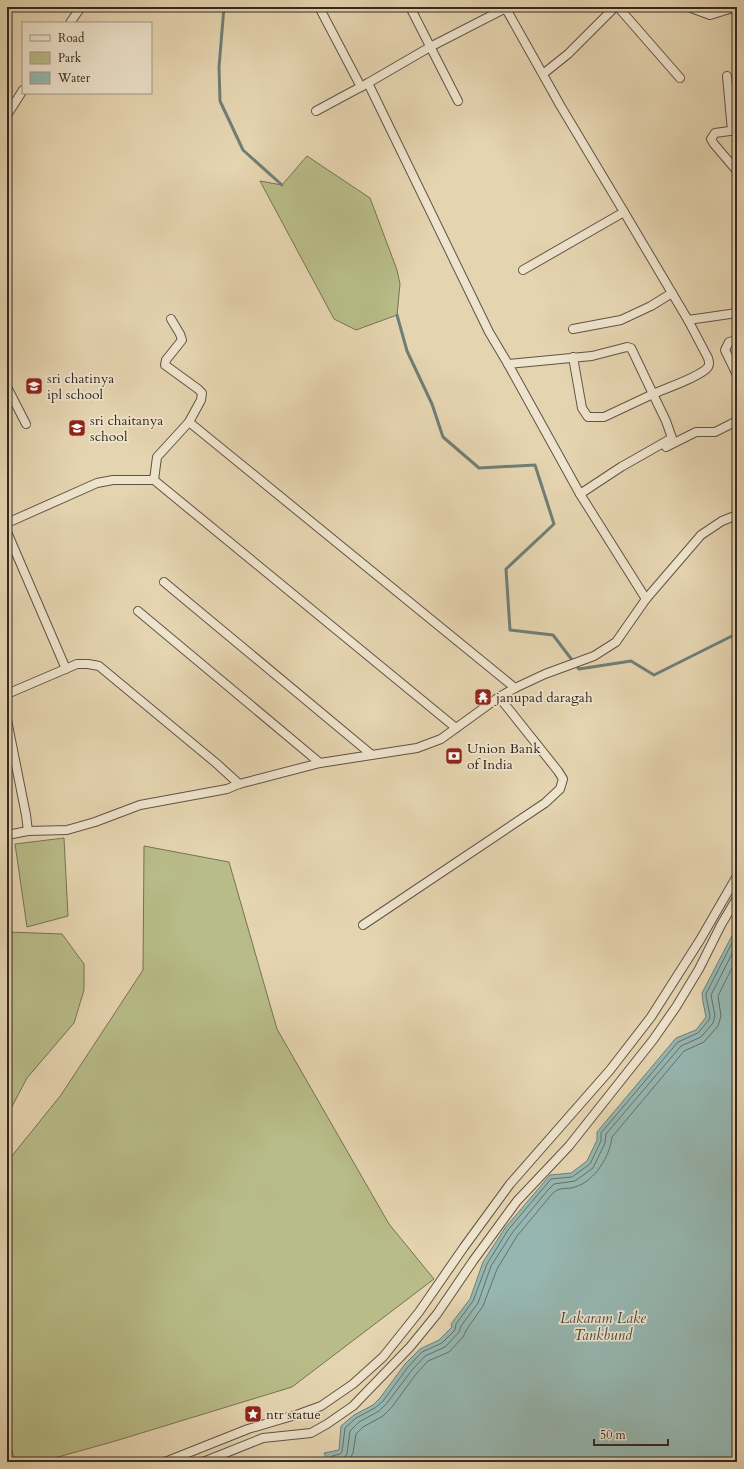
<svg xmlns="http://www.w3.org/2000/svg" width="744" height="1469" font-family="Cardo,serif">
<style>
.green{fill:#b8bc88;stroke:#767254}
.water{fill:#96b7b1;stroke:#6f7e77}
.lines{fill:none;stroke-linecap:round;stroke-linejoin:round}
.shore{stroke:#667068;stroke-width:1}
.stream{stroke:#6f7e77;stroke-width:3}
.minor-casing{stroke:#615344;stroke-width:10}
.minor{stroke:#eee3cc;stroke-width:8}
.labels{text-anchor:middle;stroke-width:3.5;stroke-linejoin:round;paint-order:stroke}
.poi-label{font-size:14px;fill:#352820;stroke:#eee3cc;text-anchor:start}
.water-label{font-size:15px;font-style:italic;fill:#4d4c44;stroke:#eee3cc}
</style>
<rect width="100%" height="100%" fill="#e5d4b0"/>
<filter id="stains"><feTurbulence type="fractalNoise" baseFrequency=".005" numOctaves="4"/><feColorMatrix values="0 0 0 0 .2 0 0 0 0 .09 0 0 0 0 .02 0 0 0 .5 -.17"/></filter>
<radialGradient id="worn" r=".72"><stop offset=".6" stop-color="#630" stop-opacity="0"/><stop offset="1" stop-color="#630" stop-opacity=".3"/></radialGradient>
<g class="green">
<path d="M 307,156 L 370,198 L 397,270 L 400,284 L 397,315 L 356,330 L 334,319 L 260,181 L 282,185 Z"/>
<path d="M 64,838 L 68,916 L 27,927 L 15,844 Z"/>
<path d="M 144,846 L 229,862 L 277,1029 L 389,1224 L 434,1279 L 292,1387 L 112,1442 L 40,1462 L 16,1462 L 7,1438 L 7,1162 L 61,1095 L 143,970 Z"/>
<path d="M 7,932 L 62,934 L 84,964 L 84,990 L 74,1023 L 27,1078 L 7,1116 Z"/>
</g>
<path class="water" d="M 737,926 L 737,1462 L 328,1462 L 324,1453 L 339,1450 L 341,1426 L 354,1415 L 373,1405 L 380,1398 L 405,1364 L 420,1349 L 439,1340 L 452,1327 L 451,1324 L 470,1299 L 483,1262 L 505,1228 L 550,1175 L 571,1173 L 587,1161 L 597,1140 L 597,1132 L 676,1038 L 696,1030 L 706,1017 L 703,1002 L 702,993 Z"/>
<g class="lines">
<g class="shore">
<path d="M 332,1462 L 332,1456 L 340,1454 L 342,1452 L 345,1428 L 356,1418 L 375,1408 L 383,1401 L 408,1367 L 422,1352 L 442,1343 L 455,1330 L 456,1324 L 473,1301 L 487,1264 L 508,1230 L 551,1179 L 572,1177 L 590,1164 L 601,1141 L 601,1133 L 678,1042 L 698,1033 L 709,1020 L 710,1016 L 707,1001 L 706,994 L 737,933"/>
<path d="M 337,1462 L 338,1460 L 344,1458 L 347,1454 L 350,1431 L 359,1422 L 379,1411 L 387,1403 L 412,1370 L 425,1356 L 445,1347 L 459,1332 L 461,1326 L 478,1303 L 491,1266 L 512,1233 L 548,1190 L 554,1184 L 575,1181 L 593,1168 L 605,1143 L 606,1134 L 681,1046 L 701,1037 L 713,1023 L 715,1016 L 711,995 L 737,944"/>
<path d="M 348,1462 L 353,1453 L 356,1434 L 363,1427 L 383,1416 L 392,1407 L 416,1374 L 428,1361 L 449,1352 L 463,1337 L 467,1329 L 483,1306 L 497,1269 L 517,1236 L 552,1194 C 560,1186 566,1190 575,1187 C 595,1181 610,1156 612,1137 L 684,1051 L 704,1042 L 718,1026 L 721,1016 L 718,996 L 737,958"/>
</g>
<g class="stream">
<path d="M 224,7 L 219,67 L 220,101 L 243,150 L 282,185"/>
<path d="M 397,315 L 407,351 L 432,404 L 443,437 L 479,468 L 535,465 L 554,524 L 506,569 L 510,630 L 553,635 L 579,669 L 631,661 L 654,675 L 732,636 L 737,640"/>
</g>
<defs>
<g id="minor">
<path d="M 319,7 L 361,87"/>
<path d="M 410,7 L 458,101"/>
<path d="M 505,7 L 560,105 L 624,212 L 523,270"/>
<path d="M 618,7 L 680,78"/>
<path d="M 691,8 L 710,15 L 736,7"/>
<path d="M 70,23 L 81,7"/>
<path d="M 543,74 L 568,54 L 615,7"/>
<path d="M 727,76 L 732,131"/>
<path d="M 368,83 L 489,332 L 508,364 L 592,356 L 627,347 L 631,348 L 633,352 L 653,394 L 604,417 L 588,417 L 582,408 L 573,357"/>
<path d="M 316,111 L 368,83 L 430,47 L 508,7"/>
<path d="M 7,115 L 23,90"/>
<path d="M 737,130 L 715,133 L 711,139 L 714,144 L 737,171"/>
<path d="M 624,212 L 688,320 L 737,313"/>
<path d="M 171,319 L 180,334 L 182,340 L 166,360 L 165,365 L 198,389 L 202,393 L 201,400 L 189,422"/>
<path d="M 573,329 L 621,320 L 651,306 L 672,293"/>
<path d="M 737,340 L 729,342 L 725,350 L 737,375"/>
<path d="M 508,364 L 580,494"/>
<path d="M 7,387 L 26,424"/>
<path d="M 666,447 L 696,432 L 715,432 L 737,421"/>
<path d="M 154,480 L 456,728"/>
<path d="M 7,523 L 97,483 L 113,480 L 154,480 L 157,457 L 189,422 L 515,688"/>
<path d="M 7,532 L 66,669"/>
<path d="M 164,582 L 372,755"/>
<path d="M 646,599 L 580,494 L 621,467 L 672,438 L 666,421 L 653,394 C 664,389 702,376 708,367 C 710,364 709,361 708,358 L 688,320"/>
<path d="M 138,611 L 320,763"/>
<path d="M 7,694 L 77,664 L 88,664 L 99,666 L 216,763 L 239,784"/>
<path d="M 7,720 L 26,815 L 28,831"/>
<path d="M 7,835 L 28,831 L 67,830 L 95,822 L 140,805 L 227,789 L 239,784 L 320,763 L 417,748 L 441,739 L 499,697 L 515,688 L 545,674 L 594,656 L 616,642 L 646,599 L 701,535 L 722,521 L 737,515"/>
<path d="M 363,925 L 545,803 L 560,789 L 563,779 L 558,771 L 499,697"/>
<path d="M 165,1462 L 248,1429 L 299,1414 L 321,1406 L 353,1384 L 383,1357 L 419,1312 L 464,1247 L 510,1184 L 610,1070 L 651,1017 L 700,940 L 737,876"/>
<path d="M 203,1462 L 263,1438 L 311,1433 L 327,1424 L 353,1406 L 410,1347 L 437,1314 L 473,1261 L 517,1201 L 569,1146 L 653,1040 L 676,1007 L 699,969 L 721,925 L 737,898"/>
</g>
</defs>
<use href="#minor" class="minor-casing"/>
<use href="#minor" class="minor"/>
</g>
<defs>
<symbol id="school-square" viewBox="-11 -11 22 22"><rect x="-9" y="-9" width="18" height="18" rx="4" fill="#8f2418" stroke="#eee3cc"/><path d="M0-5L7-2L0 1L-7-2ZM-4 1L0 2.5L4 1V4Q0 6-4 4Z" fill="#fff"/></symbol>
<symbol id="temple-square" viewBox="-11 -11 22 22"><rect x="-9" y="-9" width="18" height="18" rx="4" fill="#8f2418" stroke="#eee3cc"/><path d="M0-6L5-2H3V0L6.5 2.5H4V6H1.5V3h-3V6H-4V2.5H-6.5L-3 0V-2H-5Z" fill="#fff"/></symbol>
<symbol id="bank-square" viewBox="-11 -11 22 22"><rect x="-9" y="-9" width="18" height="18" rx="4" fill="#8f2418" stroke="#eee3cc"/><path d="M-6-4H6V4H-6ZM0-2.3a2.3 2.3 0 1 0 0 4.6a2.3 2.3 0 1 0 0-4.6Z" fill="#fff"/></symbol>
<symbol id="sight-square" viewBox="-11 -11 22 22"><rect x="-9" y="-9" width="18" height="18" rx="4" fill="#8f2418" stroke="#eee3cc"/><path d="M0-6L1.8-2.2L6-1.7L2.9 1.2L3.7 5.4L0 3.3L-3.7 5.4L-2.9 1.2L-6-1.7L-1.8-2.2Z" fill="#fff"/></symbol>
</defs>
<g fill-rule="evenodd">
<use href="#school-square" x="24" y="376" width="20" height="20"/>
<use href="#school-square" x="67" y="418" width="20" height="20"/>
<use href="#temple-square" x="473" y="687" width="20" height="20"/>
<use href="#bank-square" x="444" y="746" width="20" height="20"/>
<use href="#sight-square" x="243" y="1404" width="20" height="20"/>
</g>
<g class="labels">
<g class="poi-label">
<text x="47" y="383">sri chatinya<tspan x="47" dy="16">ipl school</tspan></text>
<text x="90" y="425">sri chaitanya<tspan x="90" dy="16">school</tspan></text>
<text x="496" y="702">janupad daragah</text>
<text x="467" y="753">Union Bank<tspan x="467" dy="16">of India</tspan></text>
<text x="266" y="1419">ntr statue</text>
</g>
<g class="water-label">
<text x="603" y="1323">Lakaram Lake<tspan x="603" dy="17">Tankbund</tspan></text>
</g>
</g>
<rect width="744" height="1469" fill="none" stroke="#e5d4b0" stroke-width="24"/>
<rect x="8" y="8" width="728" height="1453" fill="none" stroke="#352820" stroke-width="2"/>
<rect x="12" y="12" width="720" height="1445" fill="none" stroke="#352820"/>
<rect x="22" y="22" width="130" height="72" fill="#eee3cc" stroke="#a49887"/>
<rect x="30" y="35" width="20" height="6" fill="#eee3cc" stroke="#a49887"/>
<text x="58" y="42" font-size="12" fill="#352820">Road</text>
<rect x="30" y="52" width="20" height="12" fill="#b8bc88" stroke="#a49887"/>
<text x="58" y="62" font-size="12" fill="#352820">Park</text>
<rect x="30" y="72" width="20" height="12" fill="#96b7b1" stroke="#a49887"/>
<text x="58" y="82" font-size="12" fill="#352820">Water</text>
<path d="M594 1439v6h74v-6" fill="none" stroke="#352820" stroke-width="2"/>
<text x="600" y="1439" font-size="12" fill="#352820" stroke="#eee3cc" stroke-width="3" paint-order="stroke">50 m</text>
<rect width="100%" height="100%" filter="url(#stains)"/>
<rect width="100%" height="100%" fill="url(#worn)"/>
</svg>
